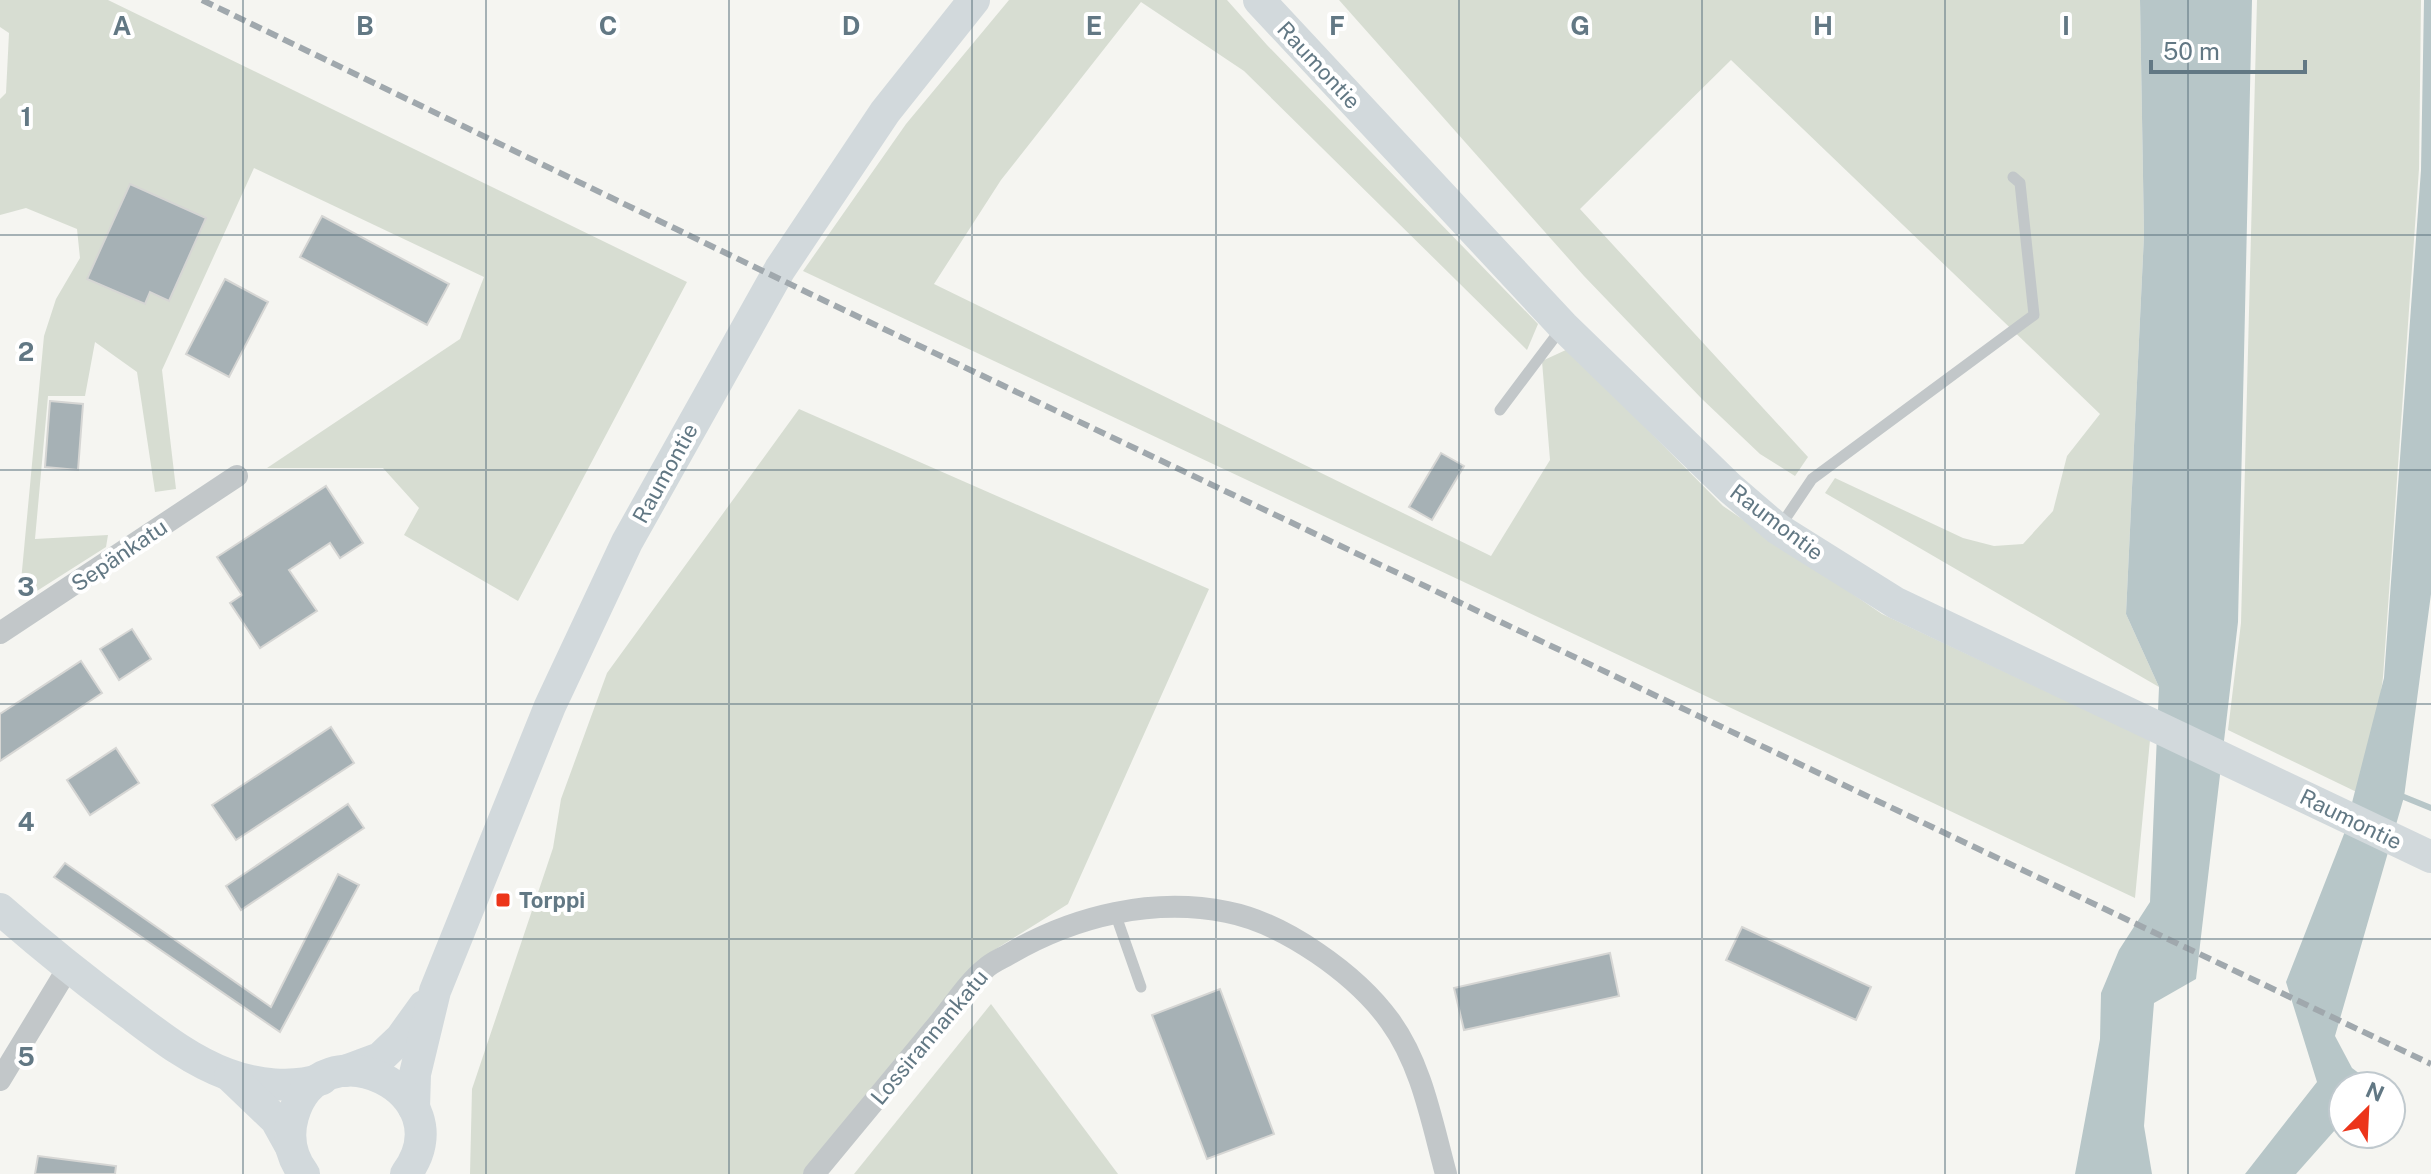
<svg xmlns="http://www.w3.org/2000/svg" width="2431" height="1174" font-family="'Public Sans',sans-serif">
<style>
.green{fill:#d7ddd2}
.water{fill:#b7c6c8}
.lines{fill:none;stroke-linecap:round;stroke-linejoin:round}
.stream{stroke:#b7c6c8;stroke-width:6}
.building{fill:#a6b1b5;stroke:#d6d6d4;stroke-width:2}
.lane{stroke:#c2c7c9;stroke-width:11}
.street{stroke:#c2c7c9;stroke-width:22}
.secondary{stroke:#d2d9dc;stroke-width:32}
.rail{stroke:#a0a8ad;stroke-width:6;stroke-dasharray:12 6;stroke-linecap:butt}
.grid{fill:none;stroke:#627884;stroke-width:2;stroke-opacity:0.55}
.poi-dot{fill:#ec351a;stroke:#fff;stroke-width:3}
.labels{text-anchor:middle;stroke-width:8;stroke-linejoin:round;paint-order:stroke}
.street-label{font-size:22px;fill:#627884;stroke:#fff}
.poi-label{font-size:22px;font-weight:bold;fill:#627884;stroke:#fff;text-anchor:start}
.grid-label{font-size:26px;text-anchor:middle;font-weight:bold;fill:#627884;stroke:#fff;stroke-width:8;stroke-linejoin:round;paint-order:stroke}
</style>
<rect width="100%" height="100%" fill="#f5f5f1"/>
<g class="green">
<path d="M 0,0 L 108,0 L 687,282 L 518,601 L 404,535 L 419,508 L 383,468 L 267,468 L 460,339 L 484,277 L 254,168 L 162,370 L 176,489 L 155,492 L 137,372 L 95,342 L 85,396 L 48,396 L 35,539 L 108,535 L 106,547 L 29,596 L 20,592 L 44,336 L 56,299 L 80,258 L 77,229 L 26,208 L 0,215 L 0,99 L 6,93 L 9,33 L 0,27 Z"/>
<path d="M 1009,0 L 1227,0 L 1267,45 L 1538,324 L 1527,350 L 1244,71 L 1141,2 L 1001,180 L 934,284 L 1491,556 L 1550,460 L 1542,361 L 1568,349 L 1723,506 L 1882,614 L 2150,740 L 2135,898 L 803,271 L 906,124 Z"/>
<path d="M 1339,0 L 2140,0 L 2144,235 L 2126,614 L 2159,687 L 1825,493 L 1835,478 L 1963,538 L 1994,546 L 2023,544 L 2053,511 L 2067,456 L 2100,414 L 1731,60 L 1580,209 L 1808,457 L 1795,476 L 1760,454 L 1702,399 L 1584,276 Z"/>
<path d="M 2257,0 L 2421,0 L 2419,169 L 2383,677 L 2367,797 L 2228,730 L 2241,623 Z"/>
<path d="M 799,409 L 1209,589 L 1068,904 L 991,952 L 808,1174 L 470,1174 L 472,1089 L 553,848 L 561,799 L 607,673 Z"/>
<path d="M 991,1004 L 1118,1174 L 854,1174 Z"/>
</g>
<g class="water">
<path d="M 2140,0 L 2252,0 L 2238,622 L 2196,979 L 2154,1003 L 2144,1126 L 2152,1174 L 2075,1174 L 2100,1039 L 2101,993 L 2119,950 L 2150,902 L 2159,687 L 2126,614 L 2144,235 Z"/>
<path d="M 2424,0 L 2431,0 L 2431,594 L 2404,797 L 2335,1036 L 2352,1068 L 2368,1080 L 2365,1086 L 2343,1086 L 2343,1121 L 2296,1174 L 2245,1174 L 2317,1082 L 2286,982 L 2344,834 L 2384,678 L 2421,170 Z"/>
</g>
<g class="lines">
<path class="stream" d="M 2404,797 L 2431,808"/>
</g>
<g class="building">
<path d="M 130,184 L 206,218 L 169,301 L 150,292 L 145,304 L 87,279 Z"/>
<path d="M 322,216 L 449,284 L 427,325 L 300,257 Z"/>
<path d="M 225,279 L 268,302 L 229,377 L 186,354 Z"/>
<path d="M 50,401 L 83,404 L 78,470 L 45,467 Z"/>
<path d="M 1441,453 L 1464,466 L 1432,520 L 1409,507 Z"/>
<path d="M 326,486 L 363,543 L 340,558 L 330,543 L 289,570 L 317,611 L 260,648 L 230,603 L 242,595 L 217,557 Z"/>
<path d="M 132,629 L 151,659 L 119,680 L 100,649 Z"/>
<path d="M 81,661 L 102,693 L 0,761 L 0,714 Z"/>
<path d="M 331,727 L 354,763 L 236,840 L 212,805 Z"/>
<path d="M 116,748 L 139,783 L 90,815 L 67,780 Z"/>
<path d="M 348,804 L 364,828 L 241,910 L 226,886 Z"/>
<path d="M 65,863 L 271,1007 L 338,874 L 359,885 L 280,1032 L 54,877 Z"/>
<path d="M 1742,927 L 1871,987 L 1856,1020 L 1726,960 Z"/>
<path d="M 1610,953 L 1619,996 L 1464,1030 L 1454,988 Z"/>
<path d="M 1220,989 L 1274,1134 L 1207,1159 L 1152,1015 Z"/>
<path d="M 38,1156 L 116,1166 L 115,1174 L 35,1174 Z"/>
</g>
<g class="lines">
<g class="lane">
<path d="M 1500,410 L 1561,329"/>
<path d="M 1779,528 L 1812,479 L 2034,315 L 2020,183 L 2013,177"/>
<path d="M 1115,913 L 1141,987"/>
</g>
<g class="street">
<path d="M 0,633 L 237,476"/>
<path d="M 0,1080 L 68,968"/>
<path d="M 814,1174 C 854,1126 894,1077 934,1029 C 950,1011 967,983 985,969 C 992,962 1003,958 1011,953 C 1075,916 1153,897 1227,912 C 1284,923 1356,974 1390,1021 C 1422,1065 1432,1123 1446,1174"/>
</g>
<g class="secondary">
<path d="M 1259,0 L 1563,326 L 1730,488 L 1778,529 L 1896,603 L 2431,857"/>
<path d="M 0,909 C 43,947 87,982 133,1016 C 162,1038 192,1061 227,1074 C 256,1085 293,1089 322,1079"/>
<path d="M 345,1071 L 380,1058 L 401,1038 L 424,1006"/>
<path d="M 230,1076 L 276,1120 L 291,1147"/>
<path d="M 414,1108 L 415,1074 L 435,991 L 550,706 L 627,542 L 780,269 L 885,112 L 974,0"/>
<path d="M 304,1174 C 291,1157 287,1137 293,1116 C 320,1021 467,1092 406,1174"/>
</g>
<path class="rail" d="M 202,0 L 823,300 L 2431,1064"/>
</g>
<path class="grid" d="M 243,0 L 243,1174M 486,0 L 486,1174M 729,0 L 729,1174M 972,0 L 972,1174M 1216,0 L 1216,1174M 1459,0 L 1459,1174M 1702,0 L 1702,1174M 1945,0 L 1945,1174M 2188,0 L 2188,1174M 0,235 L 2431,235M 0,470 L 2431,470M 0,704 L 2431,704M 0,939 L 2431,939"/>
<rect class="poi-dot" x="495" y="892" width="16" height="16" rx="4"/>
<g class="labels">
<g class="street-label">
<text transform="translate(1319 65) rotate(47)" y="8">Raumontie</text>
<text transform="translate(665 473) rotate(-61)" y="8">Raumontie</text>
<text transform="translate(1777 522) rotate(37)" y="8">Raumontie</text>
<text transform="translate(119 555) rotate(-34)" y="8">Sepänkatu</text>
<text transform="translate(2351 819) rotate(26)" y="8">Raumontie</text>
<text transform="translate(929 1037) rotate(-50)" y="8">Lossirannankatu</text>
</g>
<g class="poi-label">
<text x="519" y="908">Torppi</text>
</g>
</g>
<g class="grid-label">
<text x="122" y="35">A</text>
<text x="365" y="35">B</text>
<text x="608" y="35">C</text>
<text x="851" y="35">D</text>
<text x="1094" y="35">E</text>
<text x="1337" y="35">F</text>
<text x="1580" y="35">G</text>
<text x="1823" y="35">H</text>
<text x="2066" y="35">I</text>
<text x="26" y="126">1</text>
<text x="26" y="361">2</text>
<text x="26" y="596">3</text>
<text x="26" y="831">4</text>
<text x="26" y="1066">5</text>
</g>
<g transform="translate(2367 1110) rotate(24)"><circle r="38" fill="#ffffff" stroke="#c0c9ce" stroke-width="2"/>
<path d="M0-6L14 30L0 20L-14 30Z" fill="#ec351a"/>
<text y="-12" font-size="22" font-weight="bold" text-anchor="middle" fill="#627884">N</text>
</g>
<path d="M2151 60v12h154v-12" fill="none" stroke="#627884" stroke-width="4"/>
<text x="2163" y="60" font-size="24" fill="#627884" stroke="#ffffff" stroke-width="6" paint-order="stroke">50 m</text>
</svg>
